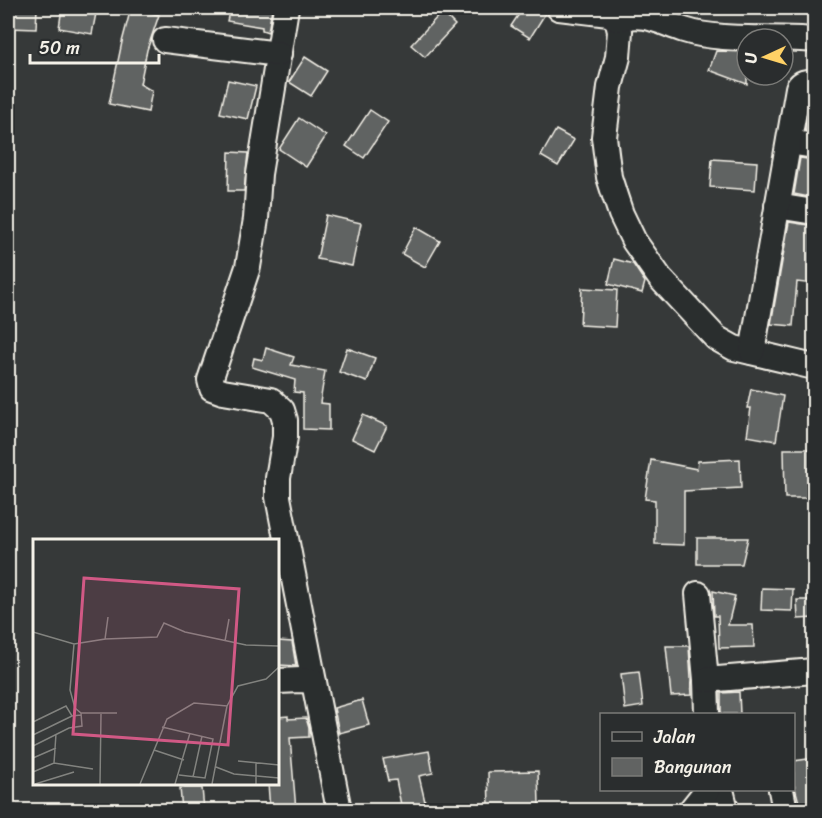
<svg xmlns="http://www.w3.org/2000/svg" width="822" height="818" font-family="Sriracha,sans-serif">
<style>
.building{fill:#616362;stroke:#f4f1e8;stroke-width:1.5}
.lines{fill:none;stroke-linecap:round;stroke-linejoin:round}
.minor-casing{stroke:#f4f1e8;stroke-width:28}
.minor{stroke:#2a2d2e;stroke-width:24}
.inset-road{fill:none;stroke:#82837f;stroke-width:1.5}
.view{fill:#d15985;fill-opacity:0.15;stroke:#d15985;stroke-width:3}
.inset-edge{fill:none;stroke:#f4f1e8;stroke-width:3}
</style>
<rect width="100%" height="100%" fill="#363939"/>
<filter id="ink" filterUnits="userSpaceOnUse"><feTurbulence type="fractalNoise" baseFrequency=".0167" numOctaves="2"/><feDisplacementMap in="SourceGraphic" scale="12" xChannelSelector="R" yChannelSelector="G"/><feConvolveMatrix kernelMatrix="1 2 1 2 8 2 1 2 1" color-interpolation-filters="sRGB"/></filter>
<g filter="url(#ink)">
<g class="building">
<path d="M 10,8 L 37,8 L 36,29 L 9,28 Z"/>
<path d="M 62,8 L 97,8 L 92,34 L 59,28 Z"/>
<path d="M 131,8 L 159,15 L 147,50 L 140,84 L 152,91 L 148,112 L 109,104 L 122,42 Z"/>
<path d="M 230,8 L 272,8 L 268,32 L 262,30 L 262,27 L 227,21 Z"/>
<path d="M 523,8 L 535,8 L 545,14 L 530,38 L 511,26 Z"/>
<path d="M 442,12 L 455,25 L 425,57 L 411,45 Z"/>
<path d="M 716,51 L 747,52 L 747,84 L 709,70 Z"/>
<path d="M 305,57 L 327,71 L 311,96 L 289,82 Z"/>
<path d="M 228,80 L 256,86 L 248,119 L 220,113 Z"/>
<path d="M 811,96 L 814,96 L 814,132 L 805,130 Z"/>
<path d="M 370,110 L 388,122 L 364,158 L 346,146 Z"/>
<path d="M 299,118 L 326,136 L 306,167 L 279,149 Z"/>
<path d="M 556,130 L 574,140 L 558,166 L 541,156 Z"/>
<path d="M 229,152 L 248,153 L 244,191 L 228,191 Z"/>
<path d="M 800,158 L 814,160 L 814,198 L 794,194 Z"/>
<path d="M 712,159 L 757,162 L 755,190 L 710,187 Z"/>
<path d="M 326,215 L 361,223 L 352,266 L 317,259 Z"/>
<path d="M 789,222 L 814,226 L 814,284 L 797,282 L 793,326 L 771,324 Z"/>
<path d="M 416,227 L 440,241 L 425,267 L 402,254 Z"/>
<path d="M 614,259 L 633,264 L 645,282 L 642,293 L 608,284 Z"/>
<path d="M 582,288 L 617,290 L 615,327 L 580,325 Z"/>
<path d="M 266,348 L 294,357 L 291,365 L 325,371 L 320,403 L 329,404 L 329,430 L 303,429 L 303,393 L 294,392 L 295,380 L 252,367 L 254,358 L 263,360 Z"/>
<path d="M 347,348 L 375,358 L 367,382 L 339,372 Z"/>
<path d="M 751,389 L 783,396 L 776,441 L 747,436 L 751,408 L 747,408 Z"/>
<path d="M 363,415 L 387,426 L 375,450 L 352,439 Z"/>
<path d="M 784,449 L 810,449 L 810,498 L 785,498 Z"/>
<path d="M 740,459 L 741,488 L 684,491 L 684,545 L 655,544 L 655,500 L 645,499 L 651,460 L 697,469 L 698,461 Z"/>
<path d="M 697,538 L 748,538 L 742,564 L 697,564 Z"/>
<path d="M 762,588 L 793,589 L 792,611 L 761,610 Z"/>
<path d="M 713,591 L 735,596 L 728,625 L 753,625 L 754,647 L 719,648 L 718,616 L 714,616 Z"/>
<path d="M 797,600 L 814,600 L 814,618 L 798,619 Z"/>
<path d="M 278,641 L 292,642 L 296,666 L 278,665 Z"/>
<path d="M 666,646 L 689,646 L 692,695 L 671,696 Z"/>
<path d="M 639,672 L 643,706 L 625,709 L 621,674 Z"/>
<path d="M 739,692 L 740,714 L 721,714 L 721,693 Z"/>
<path d="M 362,700 L 369,725 L 339,733 L 334,708 Z"/>
<path d="M 288,716 L 288,719 L 306,718 L 309,728 L 309,737 L 290,738 L 296,810 L 270,810 L 268,783 L 278,783 L 278,717 Z"/>
<path d="M 429,751 L 433,773 L 419,776 L 426,806 L 402,810 L 396,780 L 388,781 L 383,759 Z"/>
<path d="M 814,758 L 814,810 L 801,810 L 794,784 L 794,761 Z"/>
<path d="M 538,771 L 539,805 L 489,806 L 488,772 Z"/>
<path d="M 180,788 L 202,788 L 204,810 L 182,810 Z"/>
</g>
<g class="lines">
<defs>
<g id="minor">
<path d="M 286,8 L 259,174 L 256,219 L 248,267 L 210,380 L 212,388 L 223,392 L 271,400 L 282,410 L 285,420 L 285,437 L 278,478 L 278,497 L 314,682"/>
<path d="M 559,8 L 609,14 L 617,19 L 620,31 L 618,57 L 610,87 L 604,137 L 609,177 L 615,196 L 621,214 L 634,241 L 660,278 L 716,338 L 734,348 L 814,367"/>
<path d="M 617,19 C 646,11 659,22 684,30 C 720,42 775,36 814,40"/>
<path d="M 165,40 L 279,54"/>
<path d="M 789,142 L 814,146"/>
<path d="M 777,206 L 814,212"/>
<path d="M 752,352 L 798,88 C 802,81 807,82 814,82"/>
<path d="M 698,594 L 706,680 L 707,714"/>
<path d="M 706,680 L 814,671"/>
<path d="M 278,681 L 301,680 L 314,682 L 339,810"/>
<path d="M 721,790 L 726,810"/>
<path d="M 781,790 L 785,810"/>
<path d="M 691,810 L 707,790"/>
</g>
</defs>
<use href="#minor" class="minor-casing"/>
<use href="#minor" class="minor"/>
</g>
</g>
<g transform="translate(33 539)">
<rect width="246" height="246" fill="#363939"/>
<path class="inset-road" d="M 0,93 L 41,105 L 72,100 L 75,78M 72,100 L 124,98 L 131,84 L 152,93 L 213,106 L 246,107M 192,102 L 196,80M 41,105 L 37,151 L 42,169 L 48,174 L 84,174M 0,183 L 33,167 L 39,177 L 48,176M 129,188 L 180,200 L 172,239 L 146,236M 0,196 L 39,177M 0,207 L 36,189 L 49,187 L 48,174M 121,211 L 151,221M 0,219 L 23,209M 205,222 L 246,226M 21,224 L 23,195M 183,228 L 201,235 L 246,239M 0,233 L 21,224 L 60,230M 160,238 L 169,197M 2,245 L 41,233M 67,245 L 68,175M 107,245 L 134,180 L 161,164 L 194,167 L 205,147 L 233,140 L 246,128M 142,245 L 157,194M 179,245 L 194,167M 223,245 L 223,223"/>
<path class="view" d="M 51,39 L 206,50 L 195,206 L 40,195 Z"/>
<rect width="246" height="246" class="inset-edge"/>
</g>
<rect width="822" height="818" fill="none" stroke="#2a2d2e" stroke-width="30"/>
<rect x="15" y="15" width="792" height="788" fill="none" stroke="#f4f1e8" stroke-width="2" filter="url(#ink)"/>
<rect x="600" y="713" width="195" height="78" fill="#2a2d2e" stroke="#7b7b78" stroke-width="1.5"/>
<rect x="612" y="732" width="30" height="9" fill="#2a2d2e" stroke="#7b7b78" stroke-width="1.5"/>
<text x="654" y="743" font-size="18" fill="#f4f1e8">Jalan</text>
<rect x="612" y="758" width="30" height="18" fill="#616362" stroke="#7b7b78" stroke-width="1.5"/>
<text x="654" y="773" font-size="18" fill="#f4f1e8">Bangunan</text>
<g transform="translate(765 57) rotate(266)"><circle r="28" fill="#2a2d2e" stroke="#7b7b78" stroke-width="1.5"/>
<path d="M0-4.5L10 22L0 15L-10 22Z" fill="#ffd166"/>
<text y="-9" font-size="16" font-weight="bold" text-anchor="middle" fill="#f4f1e8">U</text>
</g>
<path d="M30 54v9h129v-9" fill="none" stroke="#f4f1e8" stroke-width="3"/>
<text x="39" y="54" font-size="18" fill="#f4f1e8" stroke="#2a2d2e" stroke-width="4.5" paint-order="stroke">50 m</text>
</svg>
